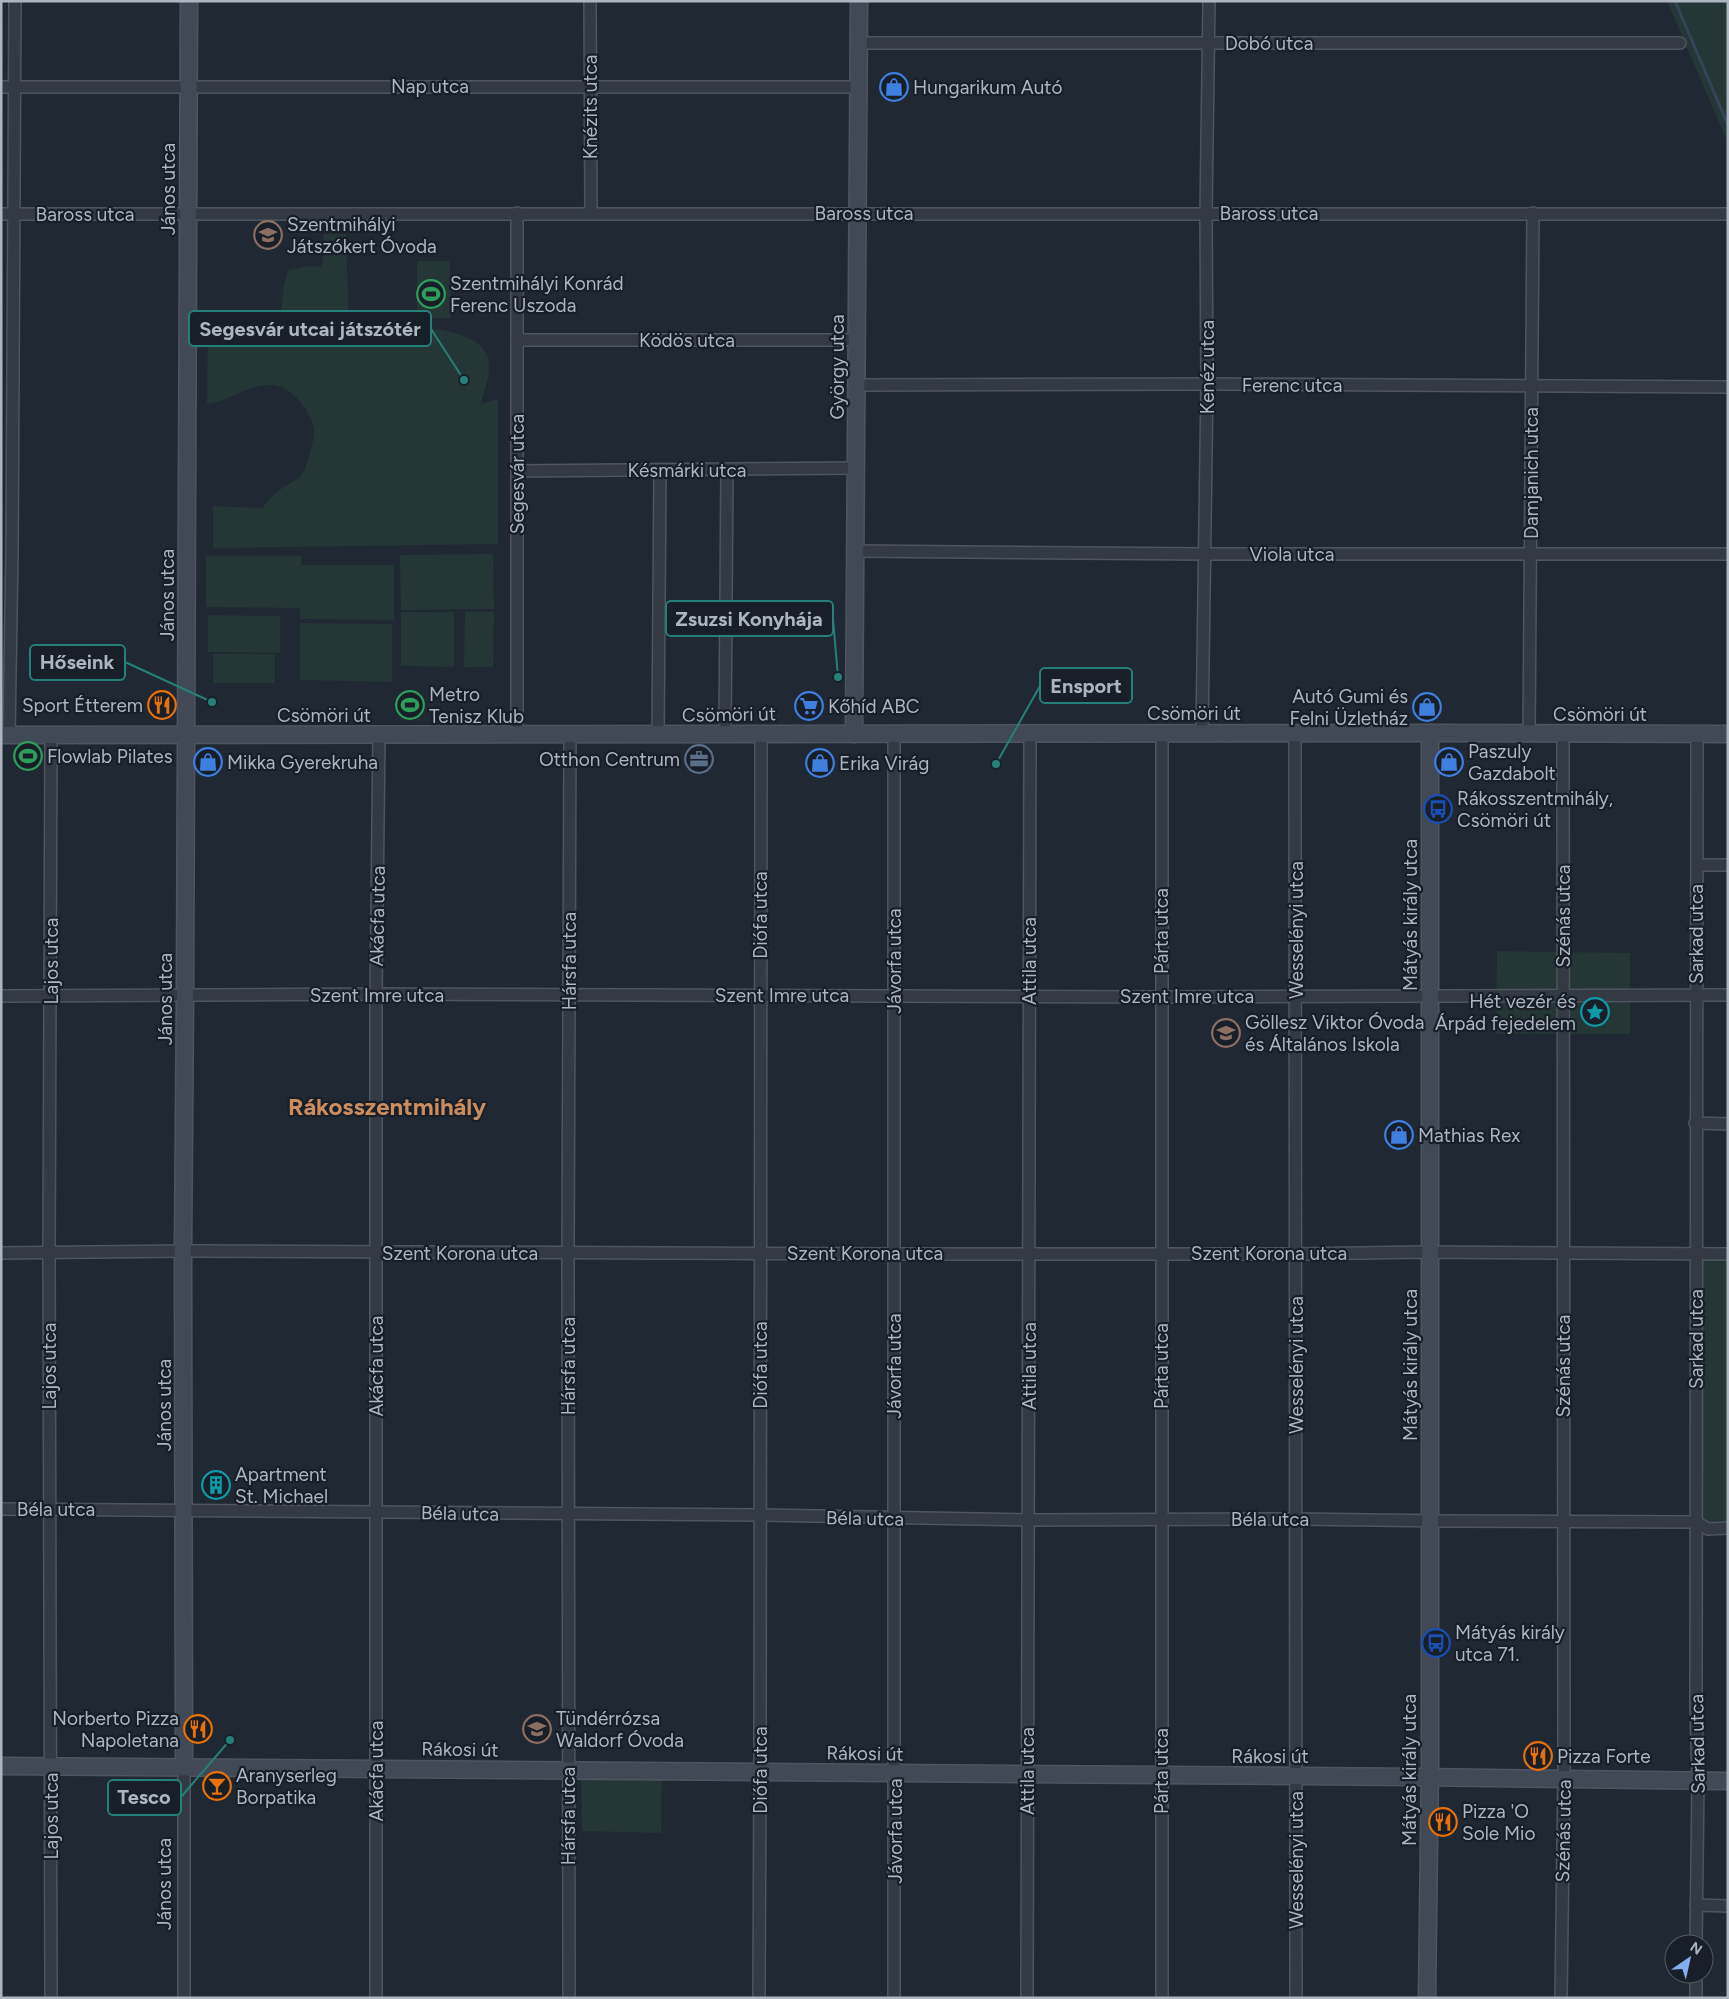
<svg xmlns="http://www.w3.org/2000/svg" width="1729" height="1999" font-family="Figtree,sans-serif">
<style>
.green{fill:#253636}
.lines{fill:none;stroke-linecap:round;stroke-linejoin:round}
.stream{stroke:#354459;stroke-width:3}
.street-casing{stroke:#4e555f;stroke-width:14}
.secondary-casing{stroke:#4e555f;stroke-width:19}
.street{stroke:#333a44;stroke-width:11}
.secondary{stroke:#414957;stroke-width:16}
.labels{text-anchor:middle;stroke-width:4.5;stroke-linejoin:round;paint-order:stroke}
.street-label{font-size:19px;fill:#adb5c1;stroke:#191f28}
.poi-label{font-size:19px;fill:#adb5c1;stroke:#191f28;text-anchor:start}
.district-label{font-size:24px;font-weight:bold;fill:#ca8d5f;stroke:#191f28}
.leader{fill:none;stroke:#277f7a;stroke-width:2}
.callout-dot{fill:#277f7a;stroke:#191f28;stroke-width:2}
.callout{fill:#191f28;stroke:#277f7a;stroke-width:2}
.callout-label{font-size:20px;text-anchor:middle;font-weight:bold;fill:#adb5c1}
</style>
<rect width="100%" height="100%" fill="#202833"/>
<g class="green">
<path d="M 1667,1 L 1728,1 L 1728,143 Z"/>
<path d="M 324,234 L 346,234 L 349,325 C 358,326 367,329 376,329 C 387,329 399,326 411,327 C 432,327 482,333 488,358 C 492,372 484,390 481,404 L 498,399 L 498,544 L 213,548 L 213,506 L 262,508 C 268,501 274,494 281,489 C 287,484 299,480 303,473 C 307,465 315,438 314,429 C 312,412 290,385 272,385 C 247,384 230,402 207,404 L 208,323 L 270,321 L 281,309 L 284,286 L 288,270 L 309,266 L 322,267 Z"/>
<path d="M 417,261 L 450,261 L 451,318 L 417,318 Z"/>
<path d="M 493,554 L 494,609 L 401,610 L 400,555 Z"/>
<path d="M 206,556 L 301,556 L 301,565 L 394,565 L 394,620 L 300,619 L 300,608 L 206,607 Z"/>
<path d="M 401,612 L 454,612 L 454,667 L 401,666 Z"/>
<path d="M 465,612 L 494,612 L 493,667 L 464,667 Z"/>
<path d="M 208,615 L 280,616 L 280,653 L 208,652 Z"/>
<path d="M 300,623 L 392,624 L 392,682 L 300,680 Z"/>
<rect x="213" y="654" width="62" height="29"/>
<path d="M 1497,951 L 1630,953 L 1630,1034 L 1496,1034 Z"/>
<path d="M 1696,1254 L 1728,1254 L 1728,1521 L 1696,1522 Z"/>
<path d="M 581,1776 L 662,1778 L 661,1833 L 582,1831 Z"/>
</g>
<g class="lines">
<path class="stream" d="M 1675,1 L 1728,125"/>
<defs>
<g id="street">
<path d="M 590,1 L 591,213"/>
<path d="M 859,43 L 1680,43"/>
<path d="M 1,87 L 859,87"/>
<path d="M 517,213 L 517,734"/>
<path d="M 1,214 L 1728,214"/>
<path d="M 517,340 L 857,340"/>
<path d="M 857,385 L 1207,384 L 1728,387"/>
<path d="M 517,471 L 856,468"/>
<path d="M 856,551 L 1205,554 L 1728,554"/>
<path d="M 725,733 L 727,470"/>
<path d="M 1162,733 L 1162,1998"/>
<path d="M 1202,733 L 1207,384 L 1206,213 L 1209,1"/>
<path d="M 1295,733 L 1296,1998"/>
<path d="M 1529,734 L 1533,213"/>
<path d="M 9,735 L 12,553 L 15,1"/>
<path d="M 658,735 L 660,471"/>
<path d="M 1697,865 L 1728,865"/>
<path d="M 1,996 L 376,994 L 1161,997 L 1728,995"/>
<path d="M 1695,1123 L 1728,1124"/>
<path d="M 1,1253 L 183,1251 L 894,1254 L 1296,1254 L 1422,1252 L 1728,1254"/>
<path d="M 1,1509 L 760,1515 L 1028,1520 L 1296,1519 L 1447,1521 L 1696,1522 L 1708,1529 L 1728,1528"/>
<path d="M 1696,1905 L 1728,1906"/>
<path d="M 1696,1944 L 1698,1781 L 1696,1707 L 1697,734"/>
<path d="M 51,1998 L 49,1253 L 51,735"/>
<path d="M 184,1998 L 184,1767"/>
<path d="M 376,1998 L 376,994 L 379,735"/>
<path d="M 569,1998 L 568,1252 L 570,734"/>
<path d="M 759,1998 L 760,1772 L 761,733"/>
<path d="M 894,1998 L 894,734"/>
<path d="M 1027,1998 L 1030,734"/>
<path d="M 1561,1998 L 1564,1771 L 1563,734"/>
<path d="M 1696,1998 L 1696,1974"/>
</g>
<g id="secondary">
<path d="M 854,734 L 859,1"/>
<path d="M 1,735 L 1447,733 L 1728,734"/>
<path d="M 1,1766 L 1417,1777 L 1728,1781"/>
<path d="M 184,1767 L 183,1251 L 185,997 L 189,1"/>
<path d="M 1427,1998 L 1430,1763 L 1430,733"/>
</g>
</defs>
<use href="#street" class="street-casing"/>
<use href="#secondary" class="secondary-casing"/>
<use href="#street" class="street"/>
<use href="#secondary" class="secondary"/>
</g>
<defs>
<symbol id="shop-ring" viewBox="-11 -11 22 22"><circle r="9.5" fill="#191f28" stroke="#3f7fe0" stroke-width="1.5"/><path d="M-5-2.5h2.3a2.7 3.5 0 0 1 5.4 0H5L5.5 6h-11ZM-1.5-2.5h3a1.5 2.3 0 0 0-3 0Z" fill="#3f7fe0"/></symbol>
<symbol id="school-ring" viewBox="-11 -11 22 22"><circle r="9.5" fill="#191f28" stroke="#8d6e63" stroke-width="1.5"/><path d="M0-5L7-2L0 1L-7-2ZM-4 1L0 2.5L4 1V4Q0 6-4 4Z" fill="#8d6e63"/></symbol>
<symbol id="stadium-ring" viewBox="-11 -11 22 22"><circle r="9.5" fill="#191f28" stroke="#2e9e5b" stroke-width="1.5"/><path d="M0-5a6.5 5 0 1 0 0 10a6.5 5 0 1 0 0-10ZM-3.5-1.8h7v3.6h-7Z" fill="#2e9e5b"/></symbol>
<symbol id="restaurant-ring" viewBox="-11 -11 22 22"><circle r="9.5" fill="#191f28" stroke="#e8710a" stroke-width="1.5"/><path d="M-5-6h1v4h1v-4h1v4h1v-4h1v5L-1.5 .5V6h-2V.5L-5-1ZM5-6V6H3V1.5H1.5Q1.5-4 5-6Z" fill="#e8710a"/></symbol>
<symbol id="supermarket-ring" viewBox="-11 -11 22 22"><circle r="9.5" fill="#191f28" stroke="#3f7fe0" stroke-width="1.5"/><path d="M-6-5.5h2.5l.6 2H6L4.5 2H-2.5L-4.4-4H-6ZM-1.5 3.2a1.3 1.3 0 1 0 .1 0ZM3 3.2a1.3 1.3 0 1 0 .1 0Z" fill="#3f7fe0"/></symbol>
<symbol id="office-ring" viewBox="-11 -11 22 22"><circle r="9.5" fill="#191f28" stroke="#5c6f8a" stroke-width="1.5"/><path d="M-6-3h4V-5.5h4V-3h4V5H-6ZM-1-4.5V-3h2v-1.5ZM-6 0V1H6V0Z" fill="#5c6f8a"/></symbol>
<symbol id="bus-ring" viewBox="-11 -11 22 22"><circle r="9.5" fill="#191f28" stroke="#1a4fb4" stroke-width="1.5"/><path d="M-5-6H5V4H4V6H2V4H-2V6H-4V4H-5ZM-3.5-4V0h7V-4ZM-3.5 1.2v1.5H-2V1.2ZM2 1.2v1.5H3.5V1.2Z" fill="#1a4fb4"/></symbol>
<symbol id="sight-ring" viewBox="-11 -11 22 22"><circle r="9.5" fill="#191f28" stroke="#0f9aa8" stroke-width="1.5"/><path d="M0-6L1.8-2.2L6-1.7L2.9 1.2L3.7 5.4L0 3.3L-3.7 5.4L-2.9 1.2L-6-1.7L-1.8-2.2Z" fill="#0f9aa8"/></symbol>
<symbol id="building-ring" viewBox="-11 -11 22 22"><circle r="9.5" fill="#191f28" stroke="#0f9aa8" stroke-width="1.5"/><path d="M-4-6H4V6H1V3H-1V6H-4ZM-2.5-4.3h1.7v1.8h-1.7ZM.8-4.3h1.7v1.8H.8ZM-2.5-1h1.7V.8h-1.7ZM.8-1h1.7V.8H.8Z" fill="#0f9aa8"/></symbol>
<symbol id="bar-ring" viewBox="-11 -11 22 22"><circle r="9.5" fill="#191f28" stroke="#e8710a" stroke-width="1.5"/><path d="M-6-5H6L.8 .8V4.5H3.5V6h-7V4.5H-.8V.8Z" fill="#e8710a"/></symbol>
</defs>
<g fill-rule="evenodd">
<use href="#shop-ring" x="878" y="71" width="32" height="32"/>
<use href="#school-ring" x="252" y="219" width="32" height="32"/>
<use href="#stadium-ring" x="415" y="278" width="32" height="32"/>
<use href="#restaurant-ring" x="146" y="689" width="32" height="32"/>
<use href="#stadium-ring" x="394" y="689" width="32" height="32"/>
<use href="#supermarket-ring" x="793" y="690" width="32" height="32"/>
<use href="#shop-ring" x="1411" y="691" width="32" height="32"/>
<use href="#stadium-ring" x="12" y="740" width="32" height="32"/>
<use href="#office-ring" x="683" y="743" width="32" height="32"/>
<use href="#shop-ring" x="192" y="746" width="32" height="32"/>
<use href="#shop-ring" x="1433" y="746" width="32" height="32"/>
<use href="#shop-ring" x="804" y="747" width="32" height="32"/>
<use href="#bus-ring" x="1422" y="793" width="32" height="32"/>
<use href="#sight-ring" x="1579" y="996" width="32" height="32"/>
<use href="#school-ring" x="1210" y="1017" width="32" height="32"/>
<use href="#shop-ring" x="1383" y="1119" width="32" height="32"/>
<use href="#building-ring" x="200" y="1469" width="32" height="32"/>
<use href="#bus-ring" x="1420" y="1627" width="32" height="32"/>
<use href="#restaurant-ring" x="182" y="1713" width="32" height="32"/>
<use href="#school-ring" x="521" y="1713" width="32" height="32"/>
<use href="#restaurant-ring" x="1522" y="1740" width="32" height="32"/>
<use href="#bar-ring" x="201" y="1770" width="32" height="32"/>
<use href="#restaurant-ring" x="1427" y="1806" width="32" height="32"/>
</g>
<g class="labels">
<g class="street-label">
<text x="1269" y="50">Dobó utca</text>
<text x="430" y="93">Nap utca</text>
<text transform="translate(590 107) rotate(-90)" y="7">Knézits utca</text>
<text transform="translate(168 189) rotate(-90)" y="7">János utca</text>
<text x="864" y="220">Baross utca</text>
<text x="1269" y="220">Baross utca</text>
<text x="85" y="221">Baross utca</text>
<text x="687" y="347">Ködös utca</text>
<text transform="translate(837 367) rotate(-90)" y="7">György utca</text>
<text transform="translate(1207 367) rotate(-90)" y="7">Kenéz utca</text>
<text x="1292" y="392">Ferenc utca</text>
<text x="687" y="477">Késmárki utca</text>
<text transform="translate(1531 473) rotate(-90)" y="7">Damjanich utca</text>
<text transform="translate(517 474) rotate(-90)" y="7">Segesvár utca</text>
<text x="1292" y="561">Viola utca</text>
<text transform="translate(167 595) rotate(-90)" y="7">János utca</text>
<text x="1194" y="720">Csömöri út</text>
<text transform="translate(729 714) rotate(-1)" y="7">Csömöri út</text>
<text x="1600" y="721">Csömöri út</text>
<text x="324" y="722">Csömöri út</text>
<text transform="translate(760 915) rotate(-90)" y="7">Diófa utca</text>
<text transform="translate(1410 915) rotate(-90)" y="7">Mátyás király utca</text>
<text transform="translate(377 916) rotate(-89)" y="7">Akácfa utca</text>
<text transform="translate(1563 916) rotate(-90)" y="7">Szénás utca</text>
<text transform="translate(1296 930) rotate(-90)" y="7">Wesselényi utca</text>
<text transform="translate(1161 931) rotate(-90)" y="7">Párta utca</text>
<text transform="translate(1696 934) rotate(-90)" y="7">Sarkad utca</text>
<text transform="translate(51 961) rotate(-90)" y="7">Lajos utca</text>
<text transform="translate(569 961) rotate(-90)" y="7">Hársfa utca</text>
<text transform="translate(894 961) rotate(-90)" y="7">Jávorfa utca</text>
<text transform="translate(1029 961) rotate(-90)" y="7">Attila utca</text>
<text x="377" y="1002">Szent Imre utca</text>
<text x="782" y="1002">Szent Imre utca</text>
<text x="1187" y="1003">Szent Imre utca</text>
<text transform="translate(165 999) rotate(-90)" y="7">János utca</text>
<text x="460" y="1260">Szent Korona utca</text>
<text x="865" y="1260">Szent Korona utca</text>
<text x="1269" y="1260">Szent Korona utca</text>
<text transform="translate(1696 1339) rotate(-90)" y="7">Sarkad utca</text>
<text transform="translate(760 1365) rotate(-90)" y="7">Diófa utca</text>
<text transform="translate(1296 1365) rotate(-90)" y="7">Wesselényi utca</text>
<text transform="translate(1410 1365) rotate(-90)" y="7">Mátyás király utca</text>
<text transform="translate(49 1366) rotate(-90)" y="7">Lajos utca</text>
<text transform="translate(376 1366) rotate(-90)" y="7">Akácfa utca</text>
<text transform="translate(568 1366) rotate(-90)" y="7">Hársfa utca</text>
<text transform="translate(894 1366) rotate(-90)" y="7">Jávorfa utca</text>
<text transform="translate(1029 1366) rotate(-90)" y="7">Attila utca</text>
<text transform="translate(1161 1366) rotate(-90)" y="7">Párta utca</text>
<text transform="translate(1563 1366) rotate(-90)" y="7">Szénás utca</text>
<text transform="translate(164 1405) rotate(-90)" y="7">János utca</text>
<text x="56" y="1516">Béla utca</text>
<text transform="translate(460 1513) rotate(1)" y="7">Béla utca</text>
<text transform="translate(865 1518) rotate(1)" y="7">Béla utca</text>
<text x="1270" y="1526">Béla utca</text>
<text transform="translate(1697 1744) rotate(-91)" y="7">Sarkad utca</text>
<text transform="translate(460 1749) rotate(1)" y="7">Rákosi út</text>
<text transform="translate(865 1753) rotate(1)" y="7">Rákosi út</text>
<text x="1270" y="1763">Rákosi út</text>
<text transform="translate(760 1770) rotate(-90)" y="7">Diófa utca</text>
<text transform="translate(1409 1770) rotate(-90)" y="7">Mátyás király utca</text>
<text transform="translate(376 1771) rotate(-90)" y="7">Akácfa utca</text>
<text transform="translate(1027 1771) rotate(-90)" y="7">Attila utca</text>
<text transform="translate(1161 1771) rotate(-90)" y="7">Párta utca</text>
<text transform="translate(51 1816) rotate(-90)" y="7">Lajos utca</text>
<text transform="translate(568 1816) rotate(-90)" y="7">Hársfa utca</text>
<text transform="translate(895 1831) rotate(-90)" y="7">Jávorfa utca</text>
<text transform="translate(1563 1831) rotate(-89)" y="7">Szénás utca</text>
<text transform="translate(1296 1860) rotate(-90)" y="7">Wesselényi utca</text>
<text transform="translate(164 1884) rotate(-90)" y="7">János utca</text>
</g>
<g class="poi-label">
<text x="913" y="94">Hungarikum Autó</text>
<text x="287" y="231">Szentmihályi<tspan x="287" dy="22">Játszókert Óvoda</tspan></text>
<text x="450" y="290">Szentmihályi Konrád<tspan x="450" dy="22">Ferenc Uszoda</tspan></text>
<text x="429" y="701">Metro<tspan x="429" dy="22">Tenisz Klub</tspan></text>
<text x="1408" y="703" text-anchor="end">Autó Gumi és<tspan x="1408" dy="22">Felni Üzletház</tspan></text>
<text x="143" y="712" text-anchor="end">Sport Étterem</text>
<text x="828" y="713">Kőhíd ABC</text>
<text x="1468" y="758">Paszuly<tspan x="1468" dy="22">Gazdabolt</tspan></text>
<text x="47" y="763">Flowlab Pilates</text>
<text x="680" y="766" text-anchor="end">Otthon Centrum</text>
<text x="227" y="769">Mikka Gyerekruha</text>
<text x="839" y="770">Erika Virág</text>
<text x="1457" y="805">Rákosszentmihály,<tspan x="1457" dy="22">Csömöri út</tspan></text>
<text x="1576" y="1008" text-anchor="end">Hét vezér és<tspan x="1576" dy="22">Árpád fejedelem</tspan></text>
<text x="1245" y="1029">Göllesz Viktor Óvoda<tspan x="1245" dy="22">és Általános Iskola</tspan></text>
<text x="1418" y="1142">Mathias Rex</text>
<text x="235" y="1481">Apartment<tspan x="235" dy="22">St. Michael</tspan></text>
<text x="1455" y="1639">Mátyás király<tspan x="1455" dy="22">utca 71.</tspan></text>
<text x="179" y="1725" text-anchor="end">Norberto Pizza<tspan x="179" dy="22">Napoletana</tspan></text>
<text x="556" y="1725">Tündérrózsa<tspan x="556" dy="22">Waldorf Óvoda</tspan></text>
<text x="1557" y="1763">Pizza Forte</text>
<text x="236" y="1782">Aranyserleg<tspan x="236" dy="22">Borpatika</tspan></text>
<text x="1462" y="1818">Pizza 'O<tspan x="1462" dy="22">Sole Mio</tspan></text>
</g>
<g class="district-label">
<text x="387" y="1115">Rákosszentmihály</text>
</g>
</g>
<path class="leader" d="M464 380L431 329M838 677L833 619M212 702L125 662M996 764L1040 686M230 1740L181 1797"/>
<g class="callout-dot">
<circle cx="464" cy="380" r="5"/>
<circle cx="838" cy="677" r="5"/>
<circle cx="212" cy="702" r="5"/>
<circle cx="996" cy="764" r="5"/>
<circle cx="230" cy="1740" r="5"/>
</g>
<g class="callout">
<rect x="189" y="311" width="242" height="35" rx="5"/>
<rect x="666" y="601" width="167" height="35" rx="5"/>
<rect x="30" y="645" width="95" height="35" rx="5"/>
<rect x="1040" y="668" width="92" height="35" rx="5"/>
<rect x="108" y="1780" width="73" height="35" rx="5"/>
</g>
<g class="callout-label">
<text x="310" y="336">Segesvár utcai játszótér</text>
<text x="749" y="626">Zsuzsi Konyhája</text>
<text x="77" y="669">Hőseink</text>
<text x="1086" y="693">Ensport</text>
<text x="144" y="1804">Tesco</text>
</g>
<rect width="1729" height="1999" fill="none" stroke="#adb5c1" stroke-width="5"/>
<g transform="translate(1689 1959) rotate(34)"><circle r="24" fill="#191f28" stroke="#545b65"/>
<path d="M0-4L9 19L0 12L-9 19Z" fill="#84aeef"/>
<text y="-8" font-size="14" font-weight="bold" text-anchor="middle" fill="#adb5c1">N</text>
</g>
</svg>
